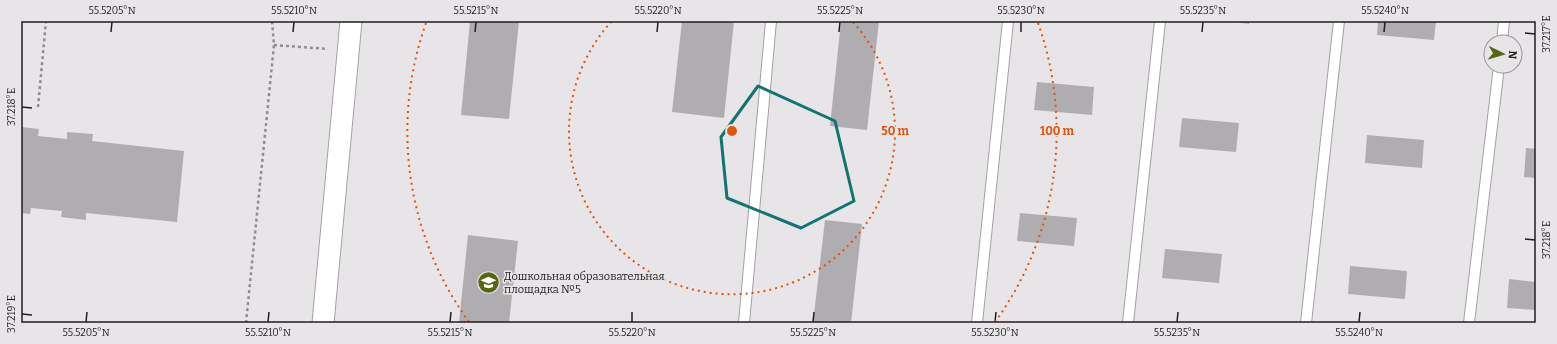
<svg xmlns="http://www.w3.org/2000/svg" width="1557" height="344" font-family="Bitter,serif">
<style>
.building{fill:#b0adb0}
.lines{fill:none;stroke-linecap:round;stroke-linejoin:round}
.lane-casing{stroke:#a4a1a4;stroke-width:12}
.street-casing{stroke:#a4a1a4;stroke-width:23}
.path{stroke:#908d90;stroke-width:2.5;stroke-dasharray:3 3;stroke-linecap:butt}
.lane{stroke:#fff;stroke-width:10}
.street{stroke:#fff;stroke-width:21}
.marked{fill:none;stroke:#0f766e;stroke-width:3;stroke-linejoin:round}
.ticks{fill:none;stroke:#1f1e1f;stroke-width:1.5}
.ring{fill:none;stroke:#de560d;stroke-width:2;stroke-dasharray:2 4}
.labels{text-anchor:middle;stroke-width:3;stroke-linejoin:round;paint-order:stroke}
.poi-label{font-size:11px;fill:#1f1e1f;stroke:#e8e5e8;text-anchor:start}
.centre{fill:#de560d;stroke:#e8e5e8;stroke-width:2}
.ring-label{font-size:12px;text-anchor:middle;font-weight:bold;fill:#de560d;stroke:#e8e5e8;stroke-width:3;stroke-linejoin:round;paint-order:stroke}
.neatline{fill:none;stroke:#1f1e1f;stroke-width:1.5}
.ticks-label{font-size:10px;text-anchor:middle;fill:#1f1e1f}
</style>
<rect width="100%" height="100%" fill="#e8e5e8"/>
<g class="building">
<path d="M 470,21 L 519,21 L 509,119 L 461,115 Z"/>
<path d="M 682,21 L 734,21 L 724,118 L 672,112 Z"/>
<path d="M 841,21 L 879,21 L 867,130 L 830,126 Z"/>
<path d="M 1227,21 L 1249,21 L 1249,24 Z"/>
<path d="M 1378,21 L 1436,21 L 1434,40 L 1377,35 Z"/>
<path d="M 1037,82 L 1094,87 L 1092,115 L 1034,110 Z"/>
<path d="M 1182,118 L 1239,123 L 1236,152 L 1179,147 Z"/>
<path d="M 21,127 L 39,129 L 38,136 L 67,139 L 67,132 L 93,134 L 92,141 L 184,151 L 177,222 L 86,213 L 86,220 L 61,217 L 62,211 L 31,208 L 30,214 L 21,213 Z"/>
<path d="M 1367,135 L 1424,140 L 1422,168 L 1365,163 Z"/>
<path d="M 1526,148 L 1536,149 L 1536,178 L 1524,177 Z"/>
<path d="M 1020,213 L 1077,218 L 1074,246 L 1017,241 Z"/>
<path d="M 825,220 L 862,224 L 851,323 L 813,323 Z"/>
<path d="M 468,235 L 518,241 L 509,323 L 459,323 Z"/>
<path d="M 1165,249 L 1222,254 L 1219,283 L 1162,278 Z"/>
<path d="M 1350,266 L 1407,271 L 1405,299 L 1348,294 Z"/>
<path d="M 1509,279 L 1536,282 L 1536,310 L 1507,308 Z"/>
</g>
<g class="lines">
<defs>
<g id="lane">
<path d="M 1502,42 L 1504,21"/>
<path d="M 744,323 L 771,21"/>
<path d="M 977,323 L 1008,21"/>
<path d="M 1128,323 L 1160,21"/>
<path d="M 1306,323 L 1339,21"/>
<path d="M 1469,323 L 1499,66"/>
</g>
<path id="street" d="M 323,323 L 351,21"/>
</defs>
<use href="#lane" class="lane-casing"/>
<use href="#street" class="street-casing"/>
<g class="path">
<path d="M 274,45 L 328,49"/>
<path d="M 38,107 L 46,21"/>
<path d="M 246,323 L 274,45 L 272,21"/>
</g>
<use href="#lane" class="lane"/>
<use href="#street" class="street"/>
</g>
<path class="marked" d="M 758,86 L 835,121 L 854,201 L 801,228 L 727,198 L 721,137 Z"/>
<path class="ticks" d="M 111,32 L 112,22M 293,32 L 294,22M 475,32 L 476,22M 657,32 L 658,22M 839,32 L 840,22M 1021,32 L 1021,22M 1202,32 L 1203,22M 1384,32 L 1385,22M 1525,33 L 1535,34M 22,107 L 32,108M 1525,239 L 1535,240M 22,314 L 32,315M 86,322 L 87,312M 268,322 L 269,312M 450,322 L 451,312M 632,322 L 632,312M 813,322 L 814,312M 995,322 L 996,312M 1177,322 L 1178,312M 1359,322 L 1360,312"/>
<g class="ring">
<path d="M853 22A163 163 0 1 1 611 22"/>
<path d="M469 322A325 325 0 0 1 426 23M1038 23A325 325 0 0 1 995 322"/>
</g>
<defs>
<symbol id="school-disc" viewBox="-11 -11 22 22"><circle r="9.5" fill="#58670f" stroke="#e8e5e8"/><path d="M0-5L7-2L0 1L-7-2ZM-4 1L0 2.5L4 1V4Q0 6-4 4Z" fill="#fff"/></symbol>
</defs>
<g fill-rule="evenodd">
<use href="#school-disc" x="476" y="270" width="25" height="25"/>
</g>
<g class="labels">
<g class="poi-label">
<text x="504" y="280">Дошкольная образовательная<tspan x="504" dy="13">площадка №5</tspan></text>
</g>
</g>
<circle cx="732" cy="131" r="6" class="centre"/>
<g class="ring-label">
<text x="895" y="135">50 m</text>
<text x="1057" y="135">100 m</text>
</g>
<rect width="1557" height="344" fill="none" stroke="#e8e5e8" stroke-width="44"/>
<g transform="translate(1503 54) rotate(95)"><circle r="19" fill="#e8e5e8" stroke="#989598"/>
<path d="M0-3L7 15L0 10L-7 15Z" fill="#58670f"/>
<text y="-6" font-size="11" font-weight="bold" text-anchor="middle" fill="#1f1e1f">N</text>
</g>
<rect x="22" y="22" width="1513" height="300" class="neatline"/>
<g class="ticks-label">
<text x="112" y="14">55.5205°N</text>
<text x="294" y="14">55.5210°N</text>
<text x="476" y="14">55.5215°N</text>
<text x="658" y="14">55.5220°N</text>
<text x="840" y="14">55.5225°N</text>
<text x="1021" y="14">55.5230°N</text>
<text x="1203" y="14">55.5235°N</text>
<text x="1385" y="14">55.5240°N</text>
<text transform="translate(1546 34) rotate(-90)" y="4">37.217°E</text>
<text transform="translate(11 107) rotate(-90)" y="4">37.218°E</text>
<text transform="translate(1546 240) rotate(-90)" y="4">37.218°E</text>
<text transform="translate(11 314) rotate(-90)" y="4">37.219°E</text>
<text x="86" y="336">55.5205°N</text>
<text x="268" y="336">55.5210°N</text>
<text x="450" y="336">55.5215°N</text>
<text x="632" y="336">55.5220°N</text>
<text x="813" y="336">55.5225°N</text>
<text x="995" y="336">55.5230°N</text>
<text x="1177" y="336">55.5235°N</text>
<text x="1359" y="336">55.5240°N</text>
</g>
</svg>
